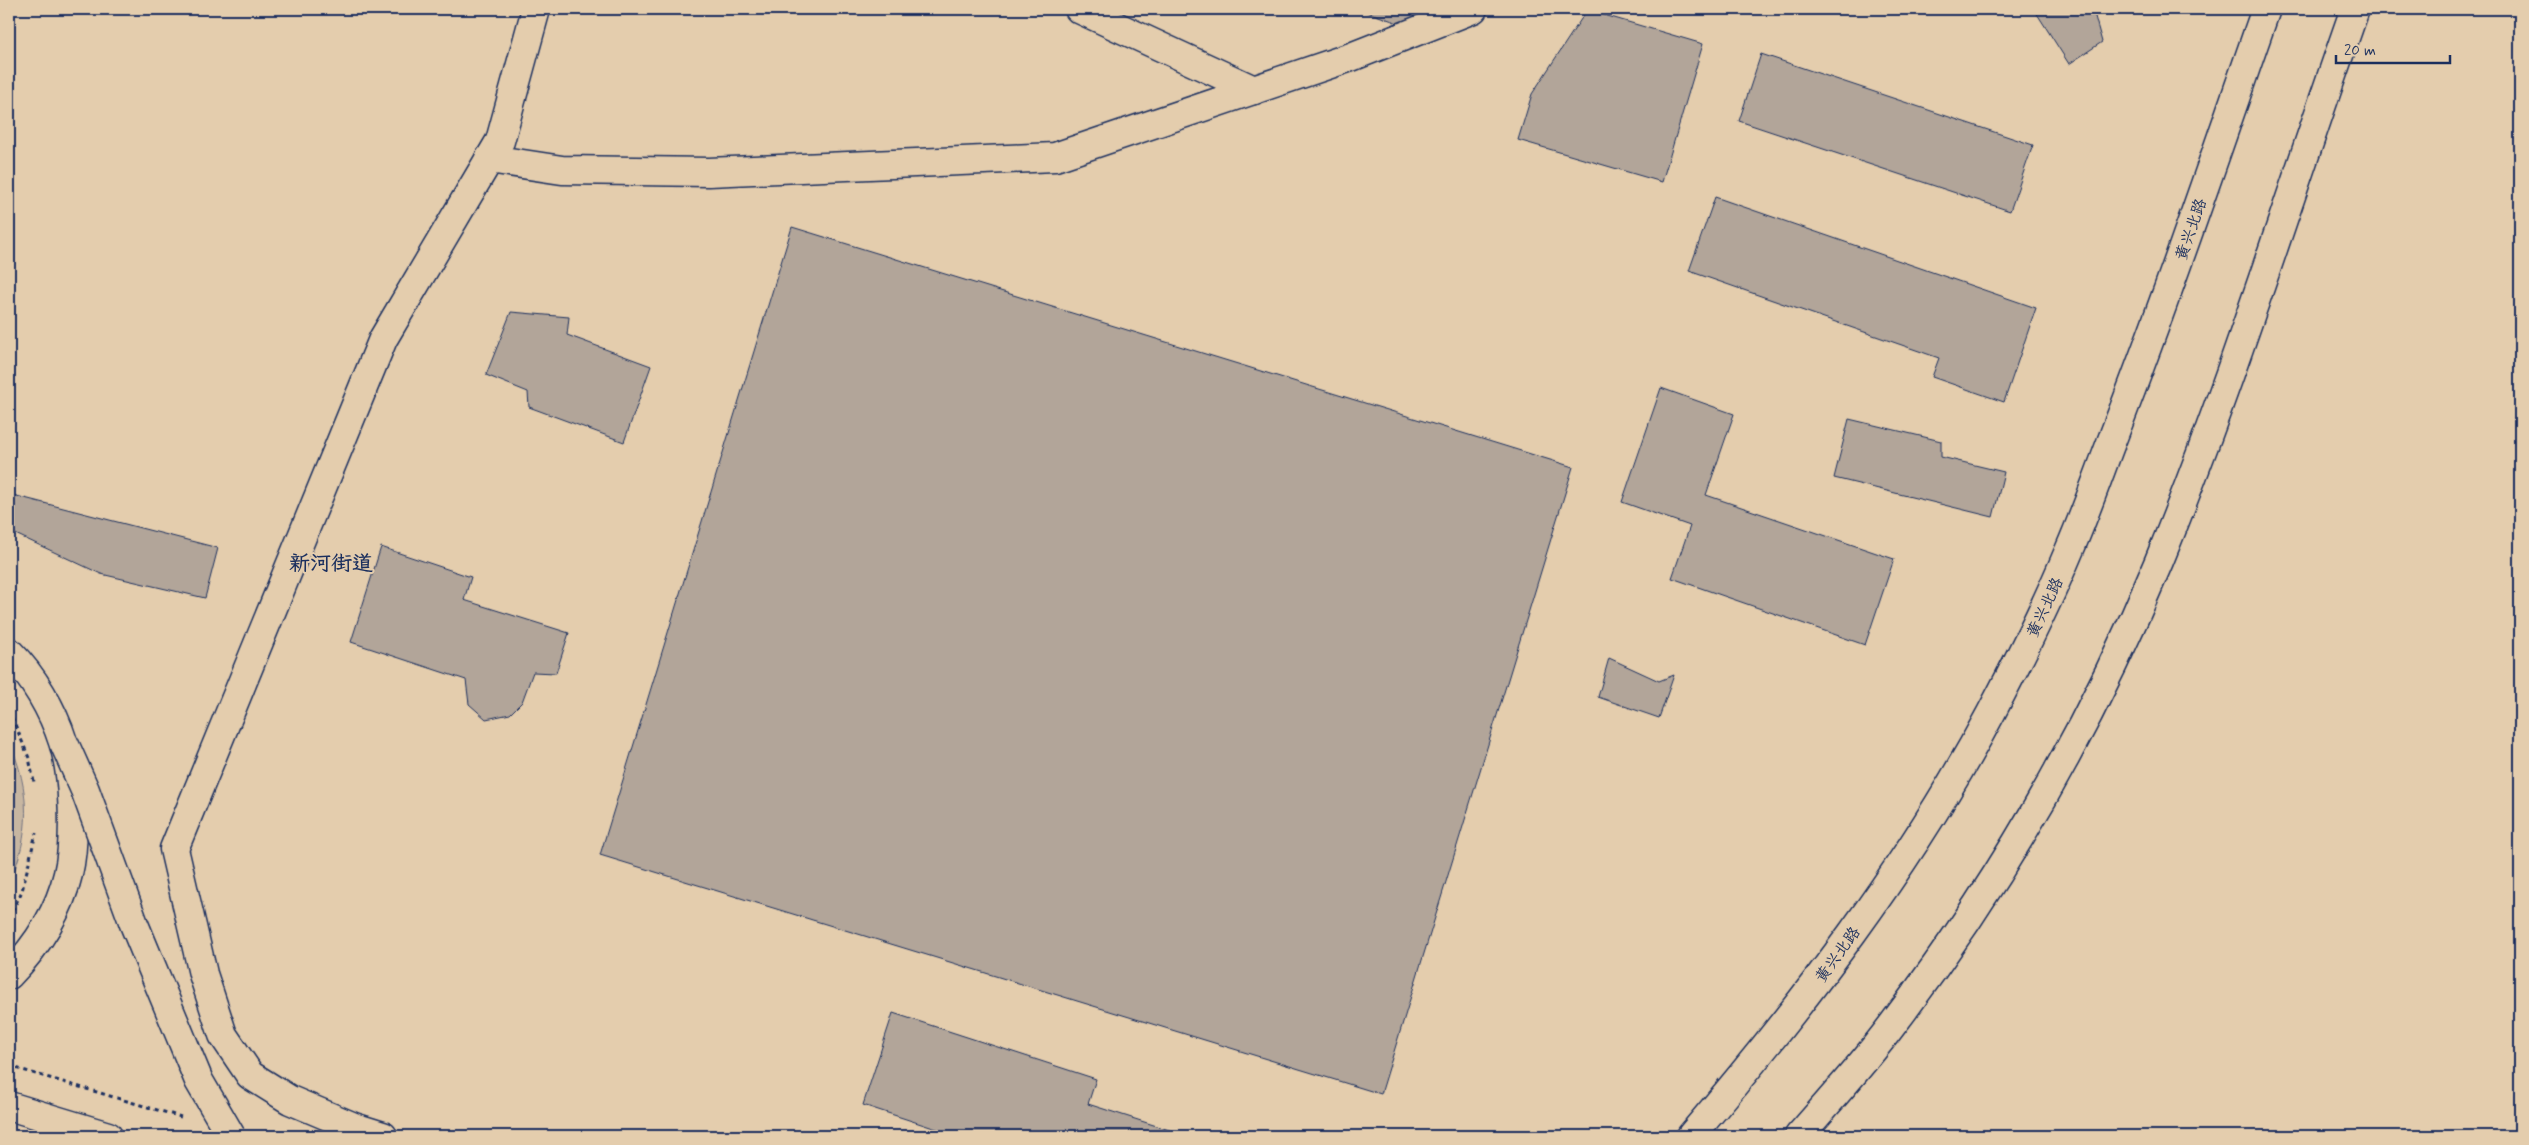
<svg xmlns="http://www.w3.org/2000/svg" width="2529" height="1145" font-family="Mynerve,'LXGW WenKai TC',sans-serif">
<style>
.green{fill:#c7b6a1;stroke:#717280}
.building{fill:#b2a599;stroke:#1b2f5e}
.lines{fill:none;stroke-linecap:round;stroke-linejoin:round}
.minor-casing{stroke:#1b2f5e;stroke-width:31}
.major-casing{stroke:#1b2f5e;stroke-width:31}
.highway-casing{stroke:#1b2f5e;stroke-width:31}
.path{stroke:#1b2f5e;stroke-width:3;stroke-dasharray:4 4;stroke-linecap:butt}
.minor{stroke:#e4cdad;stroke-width:28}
.major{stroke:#e4cdad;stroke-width:28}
.highway{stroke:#e4cdad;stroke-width:28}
.major-bridge-casing{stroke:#1b2f5e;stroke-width:31;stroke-linecap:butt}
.major-bridge{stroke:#e4cdad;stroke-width:28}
.labels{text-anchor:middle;stroke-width:4;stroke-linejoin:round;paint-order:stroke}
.street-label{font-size:16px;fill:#1b2f5e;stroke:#e4cdad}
.district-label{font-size:21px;font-weight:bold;fill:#1b2f5e;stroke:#e4cdad}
</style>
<rect width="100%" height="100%" fill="#e4cdad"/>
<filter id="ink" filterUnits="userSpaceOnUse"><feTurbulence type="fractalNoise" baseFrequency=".02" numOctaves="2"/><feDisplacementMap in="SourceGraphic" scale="10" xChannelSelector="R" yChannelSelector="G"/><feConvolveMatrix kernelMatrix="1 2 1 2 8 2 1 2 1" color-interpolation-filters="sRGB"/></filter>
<g filter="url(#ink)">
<path class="green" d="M 9,741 C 31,791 31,834 9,884 Z"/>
<g class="building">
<path d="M 1359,9 L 1422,9 L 1415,29 Z"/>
<path d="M 2034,9 L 2109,9 L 2094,13 L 2102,42 L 2069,64 Z"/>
<path d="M 1587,10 L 1703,44 L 1662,182 L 1518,140 L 1532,94 Z"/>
<path d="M 1761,54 L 2033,145 L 2010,211 L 1739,121 Z"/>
<path d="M 1715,197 L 2036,308 L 2004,402 L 1932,377 L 1939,358 L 1689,271 Z"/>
<path d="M 792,227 L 1573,467 L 1381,1094 L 600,855 Z"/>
<path d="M 511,312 L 569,317 L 567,335 L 651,366 L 624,442 L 529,407 L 528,392 L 486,375 Z"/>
<path d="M 1661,388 L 1734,414 L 1706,495 L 1894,559 L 1865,645 L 1672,578 L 1690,526 L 1622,502 Z"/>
<path d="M 1849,419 L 1941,441 L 1941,457 L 2004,472 L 1993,517 L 1834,478 Z"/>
<path d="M 9,494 L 218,548 L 205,598 L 101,574 L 9,531 Z"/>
<path d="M 381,547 L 471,577 L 464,600 L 569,633 L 556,673 L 533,672 L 522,702 L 510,714 L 486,719 L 469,704 L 466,680 L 351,642 Z"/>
<path d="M 1609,658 L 1659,681 L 1674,675 L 1659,718 L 1598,697 Z"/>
<path d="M 893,1013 L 1096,1079 L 1088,1104 L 1188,1136 L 958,1136 L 863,1105 Z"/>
</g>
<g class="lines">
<defs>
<g id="minor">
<path d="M 1079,9 L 1254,90"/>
<path d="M 489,159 L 562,170 L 709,172 L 1055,157 L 1351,57 L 1473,9"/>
<path d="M 383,1136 L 354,1127 L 290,1100 L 250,1075 L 223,1035 L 203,974 L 174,849 L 383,339 L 500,141 L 536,9"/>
</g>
<g id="major">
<path d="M 9,652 C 33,676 53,710 63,742 C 74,775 76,841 68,874 C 59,913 36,947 9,975"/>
<path d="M 1691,1136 C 1803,1004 1910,866 1991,713 C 2019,660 2046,606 2069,551 C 2086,512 2100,471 2115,432 C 2169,292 2217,150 2266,9"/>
<path d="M 1799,1136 C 1831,1099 1864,1063 1893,1024 C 2001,882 2091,725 2159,561 C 2233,380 2290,193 2355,9"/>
</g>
<path id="highway" d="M 9,1106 L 108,1136"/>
</defs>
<use href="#minor" class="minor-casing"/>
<use href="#major" class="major-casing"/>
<use href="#highway" class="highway-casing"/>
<g class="path">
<path d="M 9,710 L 29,758 L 34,782"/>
<path d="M 9,918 L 22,891 L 36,833"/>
<path d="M 9,1066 L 181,1117"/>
</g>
<use href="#minor" class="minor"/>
<use href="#major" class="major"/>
<use href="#highway" class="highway"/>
<defs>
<path id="major-bridge" d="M 64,743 L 85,790 L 134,924 L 199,1081 L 231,1136"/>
</defs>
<use href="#major-bridge" class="major-bridge-casing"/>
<use href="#major-bridge" class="major-bridge"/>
</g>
</g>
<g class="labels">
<g class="street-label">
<text transform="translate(2190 229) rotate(-71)" y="6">黄兴北路</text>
<text transform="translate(2044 607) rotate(-65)" y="6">黄兴北路</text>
<text transform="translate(1837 954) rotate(-54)" y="6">黄兴北路</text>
</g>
<g class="district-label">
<text x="331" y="570">新河街道</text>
</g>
</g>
<rect width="2529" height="1145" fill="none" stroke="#e4cdad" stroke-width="30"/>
<rect x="15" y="15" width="2499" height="1115" fill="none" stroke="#1b2f5e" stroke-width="2" filter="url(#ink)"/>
<path d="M2336 55v8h114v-8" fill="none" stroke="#1b2f5e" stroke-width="2.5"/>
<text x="2344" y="55" font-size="15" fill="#1b2f5e" stroke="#e4cdad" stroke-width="4" paint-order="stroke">20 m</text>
</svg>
